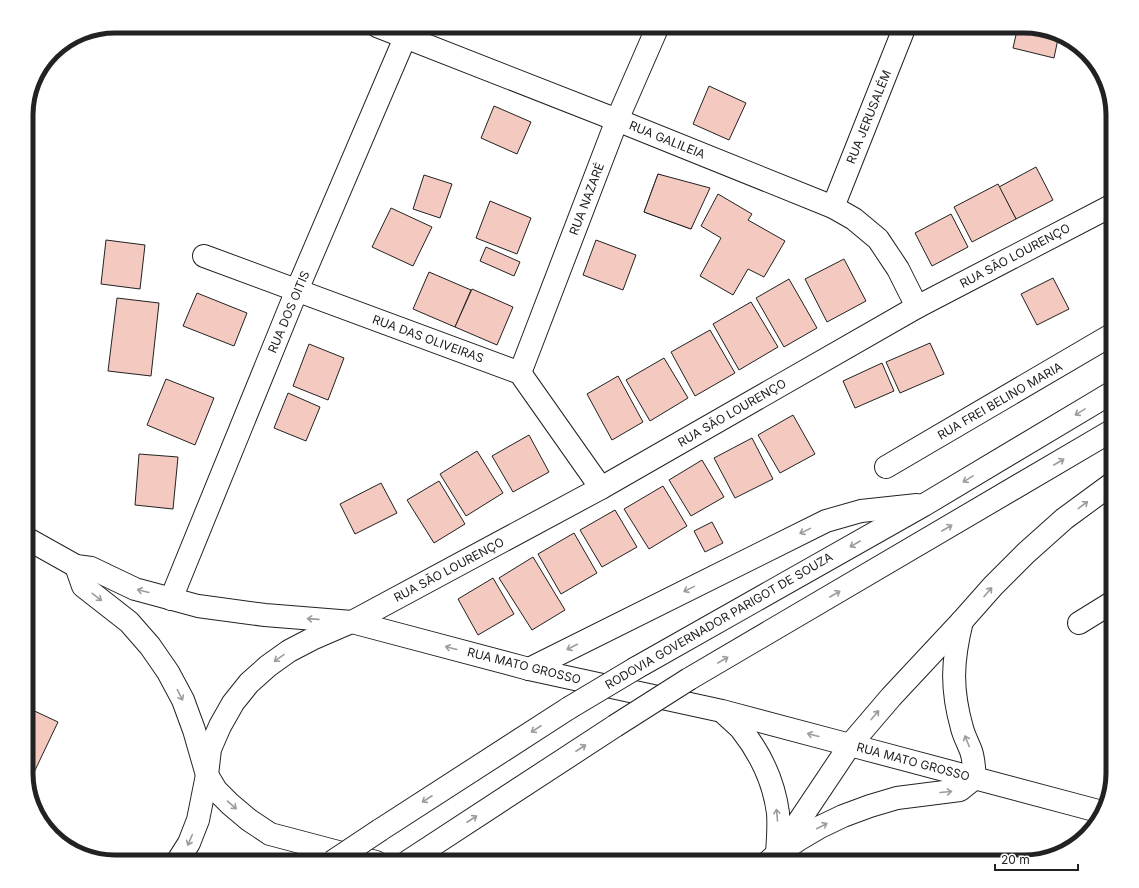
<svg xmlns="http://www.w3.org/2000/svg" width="1139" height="888" font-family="Inter,sans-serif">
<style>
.building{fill:#f3c9c0;stroke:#222}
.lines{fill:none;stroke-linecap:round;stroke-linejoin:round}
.street-casing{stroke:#222;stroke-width:24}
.secondary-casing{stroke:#222;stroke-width:24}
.primary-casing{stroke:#222;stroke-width:24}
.street{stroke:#fff;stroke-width:22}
.secondary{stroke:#fff;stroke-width:22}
.primary{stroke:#fff;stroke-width:22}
.primary-bridge-casing{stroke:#222;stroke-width:24;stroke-linecap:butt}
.primary-bridge{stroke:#fff;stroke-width:22}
.oneway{stroke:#9c9c9c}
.labels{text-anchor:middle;stroke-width:3;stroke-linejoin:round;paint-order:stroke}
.street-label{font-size:12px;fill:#222;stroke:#fff}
.rim{fill:none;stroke:#222;stroke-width:5}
</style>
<rect width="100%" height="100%" fill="#fff"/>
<g class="building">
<path d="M 1018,26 L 1024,26 L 1059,34 L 1054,58 L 1013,48 Z"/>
<path d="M 709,86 L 746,103 L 729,140 L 693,124 Z"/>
<path d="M 494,106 L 531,122 L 517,154 L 481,138 Z"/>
<path d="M 1036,167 L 1053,200 L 1016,219 L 999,187 Z"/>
<path d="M 658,174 L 705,191 L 691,229 L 644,212 Z"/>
<path d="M 658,174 L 710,188 L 691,229 L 644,212 Z"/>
<path d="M 424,175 L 452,184 L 440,218 L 413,209 Z"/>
<path d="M 998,184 L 1016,219 L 972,242 L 954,207 Z"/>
<path d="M 718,194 L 752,214 L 748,220 L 785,241 L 764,277 L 748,269 L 733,295 L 700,276 L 721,238 L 701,226 Z"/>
<path d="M 490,201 L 531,218 L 517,254 L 476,238 Z"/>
<path d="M 391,208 L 432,227 L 413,266 L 372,247 Z"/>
<path d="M 951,214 L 968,247 L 932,266 L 915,233 Z"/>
<path d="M 106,240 L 145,245 L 140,289 L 101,284 Z"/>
<path d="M 596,240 L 636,255 L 623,290 L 583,275 Z"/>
<path d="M 486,247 L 520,262 L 514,276 L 480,261 Z"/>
<path d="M 844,259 L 866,301 L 827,322 L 805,279 Z"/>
<path d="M 429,272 L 471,290 L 455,327 L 413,309 Z"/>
<path d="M 1053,278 L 1069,309 L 1037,325 L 1021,294 Z"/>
<path d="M 789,279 L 817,328 L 784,347 L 756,298 Z"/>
<path d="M 472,289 L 513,307 L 497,345 L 455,327 Z"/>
<path d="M 197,293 L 247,313 L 234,346 L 183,326 Z"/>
<path d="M 117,298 L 159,303 L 151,376 L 108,371 Z"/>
<path d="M 751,302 L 778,347 L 739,370 L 713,324 Z"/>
<path d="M 710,330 L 735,373 L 695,396 L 671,352 Z"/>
<path d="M 930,343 L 944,374 L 900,393 L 886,362 Z"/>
<path d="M 309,344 L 344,358 L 328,400 L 293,386 Z"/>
<path d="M 664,358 L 688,398 L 650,421 L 626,380 Z"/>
<path d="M 882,363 L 894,391 L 855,408 L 843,381 Z"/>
<path d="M 618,376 L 643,422 L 612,440 L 587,394 Z"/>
<path d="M 166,379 L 214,398 L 195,445 L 147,425 Z"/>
<path d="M 288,393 L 320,407 L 306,441 L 274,428 Z"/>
<path d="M 793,415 L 815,454 L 780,473 L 758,435 Z"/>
<path d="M 529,435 L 549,472 L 513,492 L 492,456 Z"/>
<path d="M 752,438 L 773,479 L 735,498 L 714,458 Z"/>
<path d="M 477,451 L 503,493 L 466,516 L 440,474 Z"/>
<path d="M 139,454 L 178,457 L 173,509 L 135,505 Z"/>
<path d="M 702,460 L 724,497 L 691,516 L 669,480 Z"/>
<path d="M 439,481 L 465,524 L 434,543 L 407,500 Z"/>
<path d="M 381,483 L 397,513 L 355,534 L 340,504 Z"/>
<path d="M 663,486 L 687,526 L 649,549 L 624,509 Z"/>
<path d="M 615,510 L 637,547 L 602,567 L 580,530 Z"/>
<path d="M 712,522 L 723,543 L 705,552 L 694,531 Z"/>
<path d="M 574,533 L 597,573 L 561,594 L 538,554 Z"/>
<path d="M 533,557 L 565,610 L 532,630 L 499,578 Z"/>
<path d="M 493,578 L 514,614 L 478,635 L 458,599 Z"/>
<path d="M 26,707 L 58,722 L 28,785 L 26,778 Z"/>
</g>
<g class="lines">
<defs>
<g id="street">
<path d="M 377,26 L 617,120 L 833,207 L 854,219 L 878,239 L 898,269 L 917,307"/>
<path d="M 833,207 L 905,26"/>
<path d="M 204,256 L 520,373 L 601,488"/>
<path d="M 520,373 L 617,120 L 658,26"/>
<path d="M 886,467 L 1113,334"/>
<path d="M 171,599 L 297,290 L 410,26"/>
<path d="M 352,622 L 601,488 L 917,307 L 1113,205"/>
<path d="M 1079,623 L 1113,602"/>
</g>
<g id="secondary">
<path d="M 850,745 L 1102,812"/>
<path d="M 777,854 L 798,840 L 820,827 L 843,816 L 870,806 L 897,798 L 960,790 L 975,778"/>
</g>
<g id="primary">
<path d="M 26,538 L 76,566 L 91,568 L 135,589 L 198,606 L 265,615 L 352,622 L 529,669 L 722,711 L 850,745"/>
<path d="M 76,566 L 83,586 L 129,622 L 150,646 L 168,672 L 183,700 L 194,730 L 207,775 L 216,790 L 230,804 L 249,820 L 270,834 L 376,862"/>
<path d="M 962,621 C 952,661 951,689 962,728 C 964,736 968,743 971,751 C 974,759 974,770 975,778"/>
<path d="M 636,668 L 924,505 L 1113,392"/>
<path d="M 529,669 L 826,521 L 861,511 L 917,505"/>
<path d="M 689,679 L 1113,430"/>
<path d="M 723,712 C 729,718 735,723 741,729 C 760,753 774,782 778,813 C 779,826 778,840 777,853"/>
<path d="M 380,830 L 569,708"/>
<path d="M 177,862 L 189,843 L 198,820 L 207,775 L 210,749 L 220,726 L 233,703 L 249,683 L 268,666 L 289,651 L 312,639 L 349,623"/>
<path d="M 407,862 L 615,726"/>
<path d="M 768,862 L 777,854 L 850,745 L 891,697 L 962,621 L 993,586 L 1026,553 L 1064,519 L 1113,483"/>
</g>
</defs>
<use href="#street" class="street-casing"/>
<use href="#secondary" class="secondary-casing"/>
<use href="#primary" class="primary-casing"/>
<use href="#street" class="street"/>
<use href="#secondary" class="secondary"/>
<use href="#primary" class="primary"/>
<defs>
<g id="primary-bridge">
<path d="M 569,708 L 636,668"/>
<path d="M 615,726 L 689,679"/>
<path d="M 332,862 L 380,830"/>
</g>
</defs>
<use href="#primary-bridge" class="primary-bridge-casing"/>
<use href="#primary-bridge" class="primary-bridge"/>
</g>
<defs><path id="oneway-shaft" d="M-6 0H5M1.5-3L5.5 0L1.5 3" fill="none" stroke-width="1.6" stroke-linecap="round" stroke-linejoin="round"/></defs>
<g class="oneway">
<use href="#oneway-shaft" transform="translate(1080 412) rotate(149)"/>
<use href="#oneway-shaft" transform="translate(1059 462) rotate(-30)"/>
<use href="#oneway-shaft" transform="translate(968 479) rotate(149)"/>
<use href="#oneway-shaft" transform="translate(1083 505) rotate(-37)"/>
<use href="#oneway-shaft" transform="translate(947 528) rotate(-30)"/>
<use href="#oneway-shaft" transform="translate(805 531) rotate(154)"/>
<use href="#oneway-shaft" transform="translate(855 544) rotate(150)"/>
<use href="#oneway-shaft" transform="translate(689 589) rotate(154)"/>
<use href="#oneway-shaft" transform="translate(143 591) rotate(-165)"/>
<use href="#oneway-shaft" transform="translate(988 592) rotate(-49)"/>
<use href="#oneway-shaft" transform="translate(835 594) rotate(-30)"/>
<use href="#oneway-shaft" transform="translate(97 597) rotate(38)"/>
<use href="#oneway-shaft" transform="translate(313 619) rotate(-176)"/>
<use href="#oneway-shaft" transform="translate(572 647) rotate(153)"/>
<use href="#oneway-shaft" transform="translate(451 648) rotate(-165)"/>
<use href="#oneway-shaft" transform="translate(279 658) rotate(145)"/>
<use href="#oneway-shaft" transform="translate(723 660) rotate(-30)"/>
<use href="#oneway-shaft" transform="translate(180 695) rotate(63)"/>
<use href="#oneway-shaft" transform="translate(875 715) rotate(-50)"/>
<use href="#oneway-shaft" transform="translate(536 729) rotate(147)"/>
<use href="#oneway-shaft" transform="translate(813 735) rotate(-165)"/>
<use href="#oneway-shaft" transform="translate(967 741) rotate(-112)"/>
<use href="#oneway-shaft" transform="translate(581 748) rotate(-33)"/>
<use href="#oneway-shaft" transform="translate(946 792) rotate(-5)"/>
<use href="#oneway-shaft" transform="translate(427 799) rotate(147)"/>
<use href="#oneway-shaft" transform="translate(232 805) rotate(41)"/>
<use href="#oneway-shaft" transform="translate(777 815) rotate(-95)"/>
<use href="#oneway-shaft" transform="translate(472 819) rotate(-33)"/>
<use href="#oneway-shaft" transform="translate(822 826) rotate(-27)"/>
<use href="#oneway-shaft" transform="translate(190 840) rotate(113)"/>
</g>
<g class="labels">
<g class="street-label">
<text transform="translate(869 117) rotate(-68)" y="4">RUA JERUSALÉM</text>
<text transform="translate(667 140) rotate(22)" y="4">RUA GALILEIA</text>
<text transform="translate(587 199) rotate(-69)" y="4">RUA NAZARÉ</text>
<text transform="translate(1015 256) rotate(-28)" y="4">RUA SÃO LOURENÇO</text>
<text transform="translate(289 312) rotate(-67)" y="4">RUA DOS OITIS</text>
<text transform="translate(428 339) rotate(20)" y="4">RUA DAS OLIVEIRAS</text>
<text transform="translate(1000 401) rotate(-30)" y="4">RUA FREI BELINO MARIA</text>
<text transform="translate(732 413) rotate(-30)" y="4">RUA SÃO LOURENÇO</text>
<text transform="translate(449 570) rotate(-28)" y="4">RUA SÃO LOURENÇO</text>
<text transform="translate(719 621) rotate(-30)" y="4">RODOVIA GOVERNADOR PARIGOT DE SOUZA</text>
<text transform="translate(524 666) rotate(14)" y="4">RUA MATO GROSSO</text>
<text transform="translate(913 762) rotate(15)" y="4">RUA MATO GROSSO</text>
</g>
</g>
<path d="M0 0H1139V888H0ZM115 33H1024A82 82 0 0 1 1106 115V773A82 82 0 0 1 1024 855H115A82 82 0 0 1 33 773V115A82 82 0 0 1 115 33Z" fill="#fff" fill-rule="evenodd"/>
<path class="rim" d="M115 33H1024A82 82 0 0 1 1106 115V773A82 82 0 0 1 1024 855H115A82 82 0 0 1 33 773V115A82 82 0 0 1 115 33Z"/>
<path d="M995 864v6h83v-6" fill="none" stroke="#222222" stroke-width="2"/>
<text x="1001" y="864" font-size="12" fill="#222222" stroke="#ffffff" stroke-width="3" paint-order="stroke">20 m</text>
</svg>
